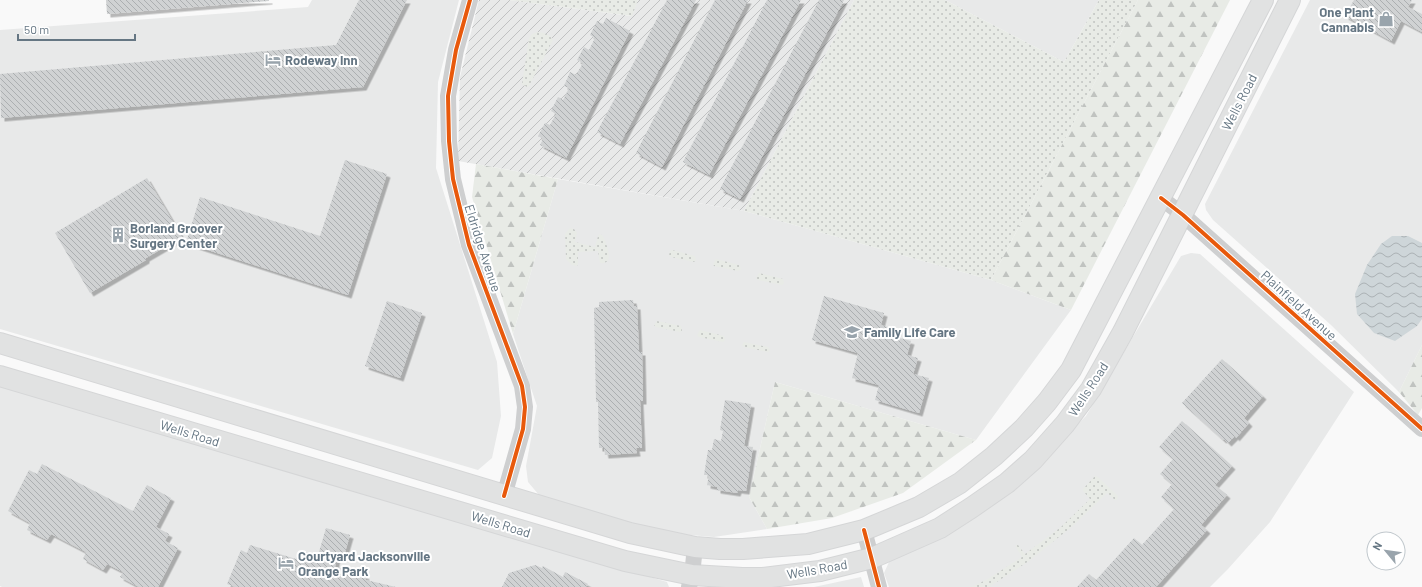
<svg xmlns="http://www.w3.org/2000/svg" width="1422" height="587" font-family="Barlow,sans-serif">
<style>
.built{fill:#e8e9e9}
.industrial{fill:url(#industrial-furrows)}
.grass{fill:url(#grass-dots)}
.forest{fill:url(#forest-firs)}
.water{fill:url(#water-waves)}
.building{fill:url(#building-back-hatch);filter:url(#shadow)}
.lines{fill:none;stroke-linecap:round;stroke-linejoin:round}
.major-casing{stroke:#d5d6d7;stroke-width:22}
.minor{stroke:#cecfd0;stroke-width:16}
.major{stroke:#e1e2e2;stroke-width:20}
.cycleway-casing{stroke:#fff;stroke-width:6}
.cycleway{stroke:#e8590c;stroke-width:4}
.labels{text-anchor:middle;stroke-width:4;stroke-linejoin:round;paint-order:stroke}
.poi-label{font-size:13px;font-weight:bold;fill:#657683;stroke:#fff;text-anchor:start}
.street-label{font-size:13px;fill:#657683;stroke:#fff}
</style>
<defs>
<pattern id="industrial-furrows" width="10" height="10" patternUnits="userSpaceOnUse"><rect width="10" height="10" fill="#e8e9e9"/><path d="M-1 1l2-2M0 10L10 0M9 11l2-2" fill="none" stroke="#c0c1c2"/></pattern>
<pattern id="grass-dots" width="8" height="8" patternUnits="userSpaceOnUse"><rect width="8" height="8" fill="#e8ebe6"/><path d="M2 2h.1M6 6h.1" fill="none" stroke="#c0c3c0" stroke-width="1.8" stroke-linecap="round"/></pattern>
<pattern id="forest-firs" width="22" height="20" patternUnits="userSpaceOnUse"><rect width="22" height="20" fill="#e8ebe6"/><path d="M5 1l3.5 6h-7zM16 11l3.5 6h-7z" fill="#c0c3c0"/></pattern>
<pattern id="water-waves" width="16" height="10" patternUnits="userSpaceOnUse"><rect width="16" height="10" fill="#ced6d9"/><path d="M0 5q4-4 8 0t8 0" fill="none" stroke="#abb2b5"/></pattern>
<pattern id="building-back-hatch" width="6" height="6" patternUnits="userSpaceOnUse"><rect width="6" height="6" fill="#d0d2d3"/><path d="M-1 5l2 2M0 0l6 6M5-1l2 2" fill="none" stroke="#acafb1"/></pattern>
<filter id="shadow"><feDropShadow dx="3.5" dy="3.5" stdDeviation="0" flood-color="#0004"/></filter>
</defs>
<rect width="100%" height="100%" fill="#f9f9f9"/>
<g class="built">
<path d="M 312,0 L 459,0 L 438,82 L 436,168 L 497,362 L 501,416 L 492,458 L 478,470 L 0,329 L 0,30 L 308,7 Z"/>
<path d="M 945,0 L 1099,0 L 1064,62 Z"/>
<path d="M 1310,0 L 1422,0 L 1422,345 L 1399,392 L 1331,325 L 1213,220 L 1206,210 L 1205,204 Z"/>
<path d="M 558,179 L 744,211 L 991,280 L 1071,310 L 976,440 L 775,382 L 749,497 L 767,529 L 714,537 L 654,532 L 539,495 L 528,482 L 526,466 L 537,406 L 513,334 Z"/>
<path d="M 1191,253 L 1200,254 L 1354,392 L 1270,522 L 1228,569 L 1210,587 L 889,587 L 884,573 L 889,562 L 941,536 L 1002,498 L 1086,416 L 1181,256 Z"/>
<path d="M 0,386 L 667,582 L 669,587 L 2,587 L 0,586 Z"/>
<path d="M 861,577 L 864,587 L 814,587 Z"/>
</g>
<path class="industrial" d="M 479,0 L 509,0 L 631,16 L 638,0 L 854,0 L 744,211 L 458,161 L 460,77 Z"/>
<g class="grass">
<path d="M 509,0 L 638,0 L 632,16 Z"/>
<path d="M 854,0 L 945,0 L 1064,62 L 1099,0 L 1138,0 L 991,280 L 744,211 Z"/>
<path d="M 538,32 C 545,33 549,34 553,40 L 529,86 L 527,87 L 522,84 L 529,38 L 532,34 Z"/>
<path d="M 570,228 L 574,229 L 577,233 L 575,242 L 595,247 L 598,236 L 600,234 L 603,236 C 606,243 616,265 600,263 L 598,251 L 578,252 L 578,264 L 577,266 L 572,265 L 566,259 L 565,234 Z"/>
<path d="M 672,250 L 695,256 L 696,260 L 694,262 L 671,257 L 669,255 L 670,251 Z"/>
<path d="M 716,259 L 739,265 L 741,269 L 738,271 L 714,266 L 713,264 Z"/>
<path d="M 759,273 L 783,279 L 784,283 L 782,285 L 758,280 L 756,278 Z"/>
<path d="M 657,321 L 681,326 L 682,331 L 680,332 L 656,327 L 654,325 Z"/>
<path d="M 700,330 L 724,336 L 725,340 L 723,342 L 699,337 L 697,335 Z"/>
<path d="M 744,342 L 768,347 L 770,350 L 768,352 L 744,347 L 742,345 Z"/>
<path d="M 1095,476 L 1098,477 L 1118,496 L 1117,500 L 1115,500 L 1107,493 L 1074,525 L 1029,561 L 989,587 L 971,587 L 988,579 L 1022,557 L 1016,547 L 1016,545 L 1018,545 L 1025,554 L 1061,527 L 1090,499 L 1083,491 L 1083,489 Z"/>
</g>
<g class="forest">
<path d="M 1138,0 L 1230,0 L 1071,310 L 991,280 Z"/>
<path d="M 476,164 L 558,179 L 513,334 L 472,197 Z"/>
<path d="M 1422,345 L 1422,408 L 1418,415 L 1399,392 Z"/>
<path d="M 775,382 L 976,440 L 903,493 L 832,518 L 767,529 L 749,497 Z"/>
</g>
<path class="water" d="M 1392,236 L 1408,236 L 1422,243 L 1422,319 L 1417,326 L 1395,341 L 1374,333 L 1357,314 L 1355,294 L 1367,265 L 1381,244 Z"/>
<g class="building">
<path d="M 106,0 L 269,0 L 269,1 L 107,14 Z"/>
<path d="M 359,0 L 407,0 L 363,87 L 1,118 L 0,74 L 336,45 Z"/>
<path d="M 667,0 L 696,0 L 620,144 L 597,132 Z"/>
<path d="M 715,0 L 748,0 L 662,167 L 636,153 Z"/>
<path d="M 767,0 L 801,0 L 709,175 L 683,162 Z"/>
<path d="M 819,0 L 844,0 L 740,199 L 720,189 Z"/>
<path d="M 1354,0 L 1412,0 L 1408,7 L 1422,14 L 1422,32 L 1401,21 L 1391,41 L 1345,16 Z"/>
<path d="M 606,18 L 630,31 L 566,158 L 540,145 L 543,139 L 538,136 L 545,123 L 550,125 L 556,114 L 551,111 L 558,97 L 563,100 L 569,88 L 564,86 L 570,72 L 576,75 L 583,63 L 577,60 L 584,47 L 589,50 L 595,38 L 590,35 L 597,21 L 603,24 Z"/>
<path d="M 345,160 L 387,174 L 348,295 L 186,243 L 200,197 L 320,236 Z"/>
<path d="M 147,178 L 182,237 L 146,258 L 146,260 L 90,293 L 55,233 Z"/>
<path d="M 824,296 L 884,313 L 881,325 L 898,330 L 896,337 L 911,341 L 907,355 L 918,358 L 913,374 L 929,378 L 919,413 L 875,400 L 879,385 L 852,378 L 858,353 L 812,340 Z"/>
<path d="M 633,300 L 634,306 L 637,306 L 639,352 L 642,352 L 643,401 L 640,401 L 642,448 L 636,448 L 637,453 L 605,455 L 604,448 L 599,448 L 598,402 L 596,402 L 594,308 L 599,307 L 599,302 Z"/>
<path d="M 387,301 L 422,313 L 400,378 L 365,366 Z"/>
<path d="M 1222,359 L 1263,396 L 1244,418 L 1249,423 L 1236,438 L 1235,436 L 1228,443 L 1224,439 L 1223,440 L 1182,403 Z"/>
<path d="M 725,400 L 751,404 L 744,446 L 753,447 L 746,491 L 738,490 L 737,493 L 717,490 L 717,487 L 707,485 L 709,475 L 704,475 L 708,450 L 712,450 L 714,439 L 721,441 L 723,431 L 720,430 Z"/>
<path d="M 1182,421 L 1232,466 L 1215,485 L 1227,495 L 1201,525 L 1207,530 L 1156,587 L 1077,587 L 1089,574 L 1096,580 L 1134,538 L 1142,545 L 1174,509 L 1161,497 L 1172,484 L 1160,474 L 1173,459 L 1159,447 Z"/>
<path d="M 42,464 L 133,511 L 147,485 L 171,498 L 156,527 L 169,534 L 165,541 L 178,548 L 158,587 L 139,587 L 120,577 L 123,572 L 107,564 L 103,570 L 83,559 L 86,552 L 51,534 L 47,540 L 27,530 L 30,523 L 8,511 L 29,470 L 37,474 Z"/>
<path d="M 326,528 L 350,535 L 343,559 L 337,557 L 335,567 L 366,576 L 366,580 L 396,587 L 235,587 L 227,584 L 241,550 L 247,553 L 250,545 L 296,559 L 299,551 L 335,557 L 319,552 Z"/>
<path d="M 535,565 L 542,568 L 543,566 L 563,577 L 565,572 L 588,584 L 586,587 L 502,587 L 509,573 Z"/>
</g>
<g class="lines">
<defs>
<g id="major">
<path d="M 0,343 L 630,533 L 695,547 L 720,549 L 743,549 L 808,544 L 864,530 L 919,507 L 960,483 L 994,456 L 1024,428 L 1047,402 L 1071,370 L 1263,0"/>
<path d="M 0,376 L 625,561 L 692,575 L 742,578 L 763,578 L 820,571 L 872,558 L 940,528 L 971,508 L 1007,483 L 1033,460 L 1065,424 L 1091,389 L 1123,332 L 1290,0"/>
</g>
</defs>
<use href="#major" class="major-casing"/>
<g class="minor">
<path d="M 470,0 L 456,50 L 448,96 L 449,141 L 453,179 L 469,245 L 522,386 L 525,407 L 523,429 L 504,496"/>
<path d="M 1161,198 L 1183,215 L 1422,429"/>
<path d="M 864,530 L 879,587"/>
<path d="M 689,587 L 692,575 L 695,547"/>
</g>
<use href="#major" class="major"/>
<defs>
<g id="cycleway">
<path d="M 470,0 L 456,50 L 448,96 L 449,141 L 453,179 L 469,245 L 522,386 L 525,407 L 523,429 L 504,496"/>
<path d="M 1161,198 L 1183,215 L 1422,429"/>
<path d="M 864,530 L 879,587"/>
</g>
</defs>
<use href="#cycleway" class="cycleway-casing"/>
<use href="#cycleway" class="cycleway"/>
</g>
<defs>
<symbol id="shop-bare" viewBox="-9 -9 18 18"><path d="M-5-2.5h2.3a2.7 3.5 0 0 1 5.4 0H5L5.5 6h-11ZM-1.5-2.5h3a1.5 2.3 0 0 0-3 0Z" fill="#99a4ac" stroke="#fff" stroke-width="2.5" paint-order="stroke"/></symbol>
<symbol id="hotel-bare" viewBox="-9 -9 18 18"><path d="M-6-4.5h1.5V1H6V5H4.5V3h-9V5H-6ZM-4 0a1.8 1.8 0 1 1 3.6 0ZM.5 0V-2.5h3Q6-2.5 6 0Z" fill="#99a4ac" stroke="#fff" stroke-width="2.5" paint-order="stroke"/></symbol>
<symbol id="building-bare" viewBox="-9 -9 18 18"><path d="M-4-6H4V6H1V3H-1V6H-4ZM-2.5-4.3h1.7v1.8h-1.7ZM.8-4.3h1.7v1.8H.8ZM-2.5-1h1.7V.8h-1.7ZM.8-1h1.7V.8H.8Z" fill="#99a4ac" stroke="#fff" stroke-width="2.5" paint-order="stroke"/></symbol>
<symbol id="school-bare" viewBox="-9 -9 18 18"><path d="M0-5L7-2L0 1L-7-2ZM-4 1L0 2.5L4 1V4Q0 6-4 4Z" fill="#99a4ac" stroke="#fff" stroke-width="2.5" paint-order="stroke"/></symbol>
</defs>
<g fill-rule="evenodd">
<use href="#shop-bare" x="1375" y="8" width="22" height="22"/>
<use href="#hotel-bare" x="262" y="49" width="22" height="22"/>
<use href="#building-bare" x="107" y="224" width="22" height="22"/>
<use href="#school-bare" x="841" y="321" width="22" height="22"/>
<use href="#hotel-bare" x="275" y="552" width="22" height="22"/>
</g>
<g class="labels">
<g class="poi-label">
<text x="1374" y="17" text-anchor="end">One Plant<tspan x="1374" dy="15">Cannabis</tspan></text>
<text x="285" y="65">Rodeway Inn</text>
<text x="130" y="233">Borland Groover<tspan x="130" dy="15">Surgery Center</tspan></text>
<text x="864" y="337">Family Life Care</text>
<text x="298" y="561">Courtyard Jacksonville<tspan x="298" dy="15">Orange Park</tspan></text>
</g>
<g class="street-label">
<text transform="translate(1239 102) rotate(-63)" y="5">Wells Road</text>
<text transform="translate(483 248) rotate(72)" y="5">Eldridge Avenue</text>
<text transform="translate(1299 305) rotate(42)" y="5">Plainfield Avenue</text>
<text transform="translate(1088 389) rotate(-57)" y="5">Wells Road</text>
<text transform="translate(190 433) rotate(17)" y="5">Wells Road</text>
<text transform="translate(501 524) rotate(17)" y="5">Wells Road</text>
<text transform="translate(817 569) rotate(-10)" y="5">Wells Road</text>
</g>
</g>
<g transform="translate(1386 551) rotate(299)"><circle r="19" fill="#ffffff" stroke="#c1c8cd"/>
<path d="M0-3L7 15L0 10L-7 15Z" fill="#99a4ac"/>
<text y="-6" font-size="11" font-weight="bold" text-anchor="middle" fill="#657683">N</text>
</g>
<path d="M18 34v6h117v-6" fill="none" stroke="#657683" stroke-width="2"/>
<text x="24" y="34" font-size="12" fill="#657683" stroke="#ffffff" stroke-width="3" paint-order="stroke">50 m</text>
</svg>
